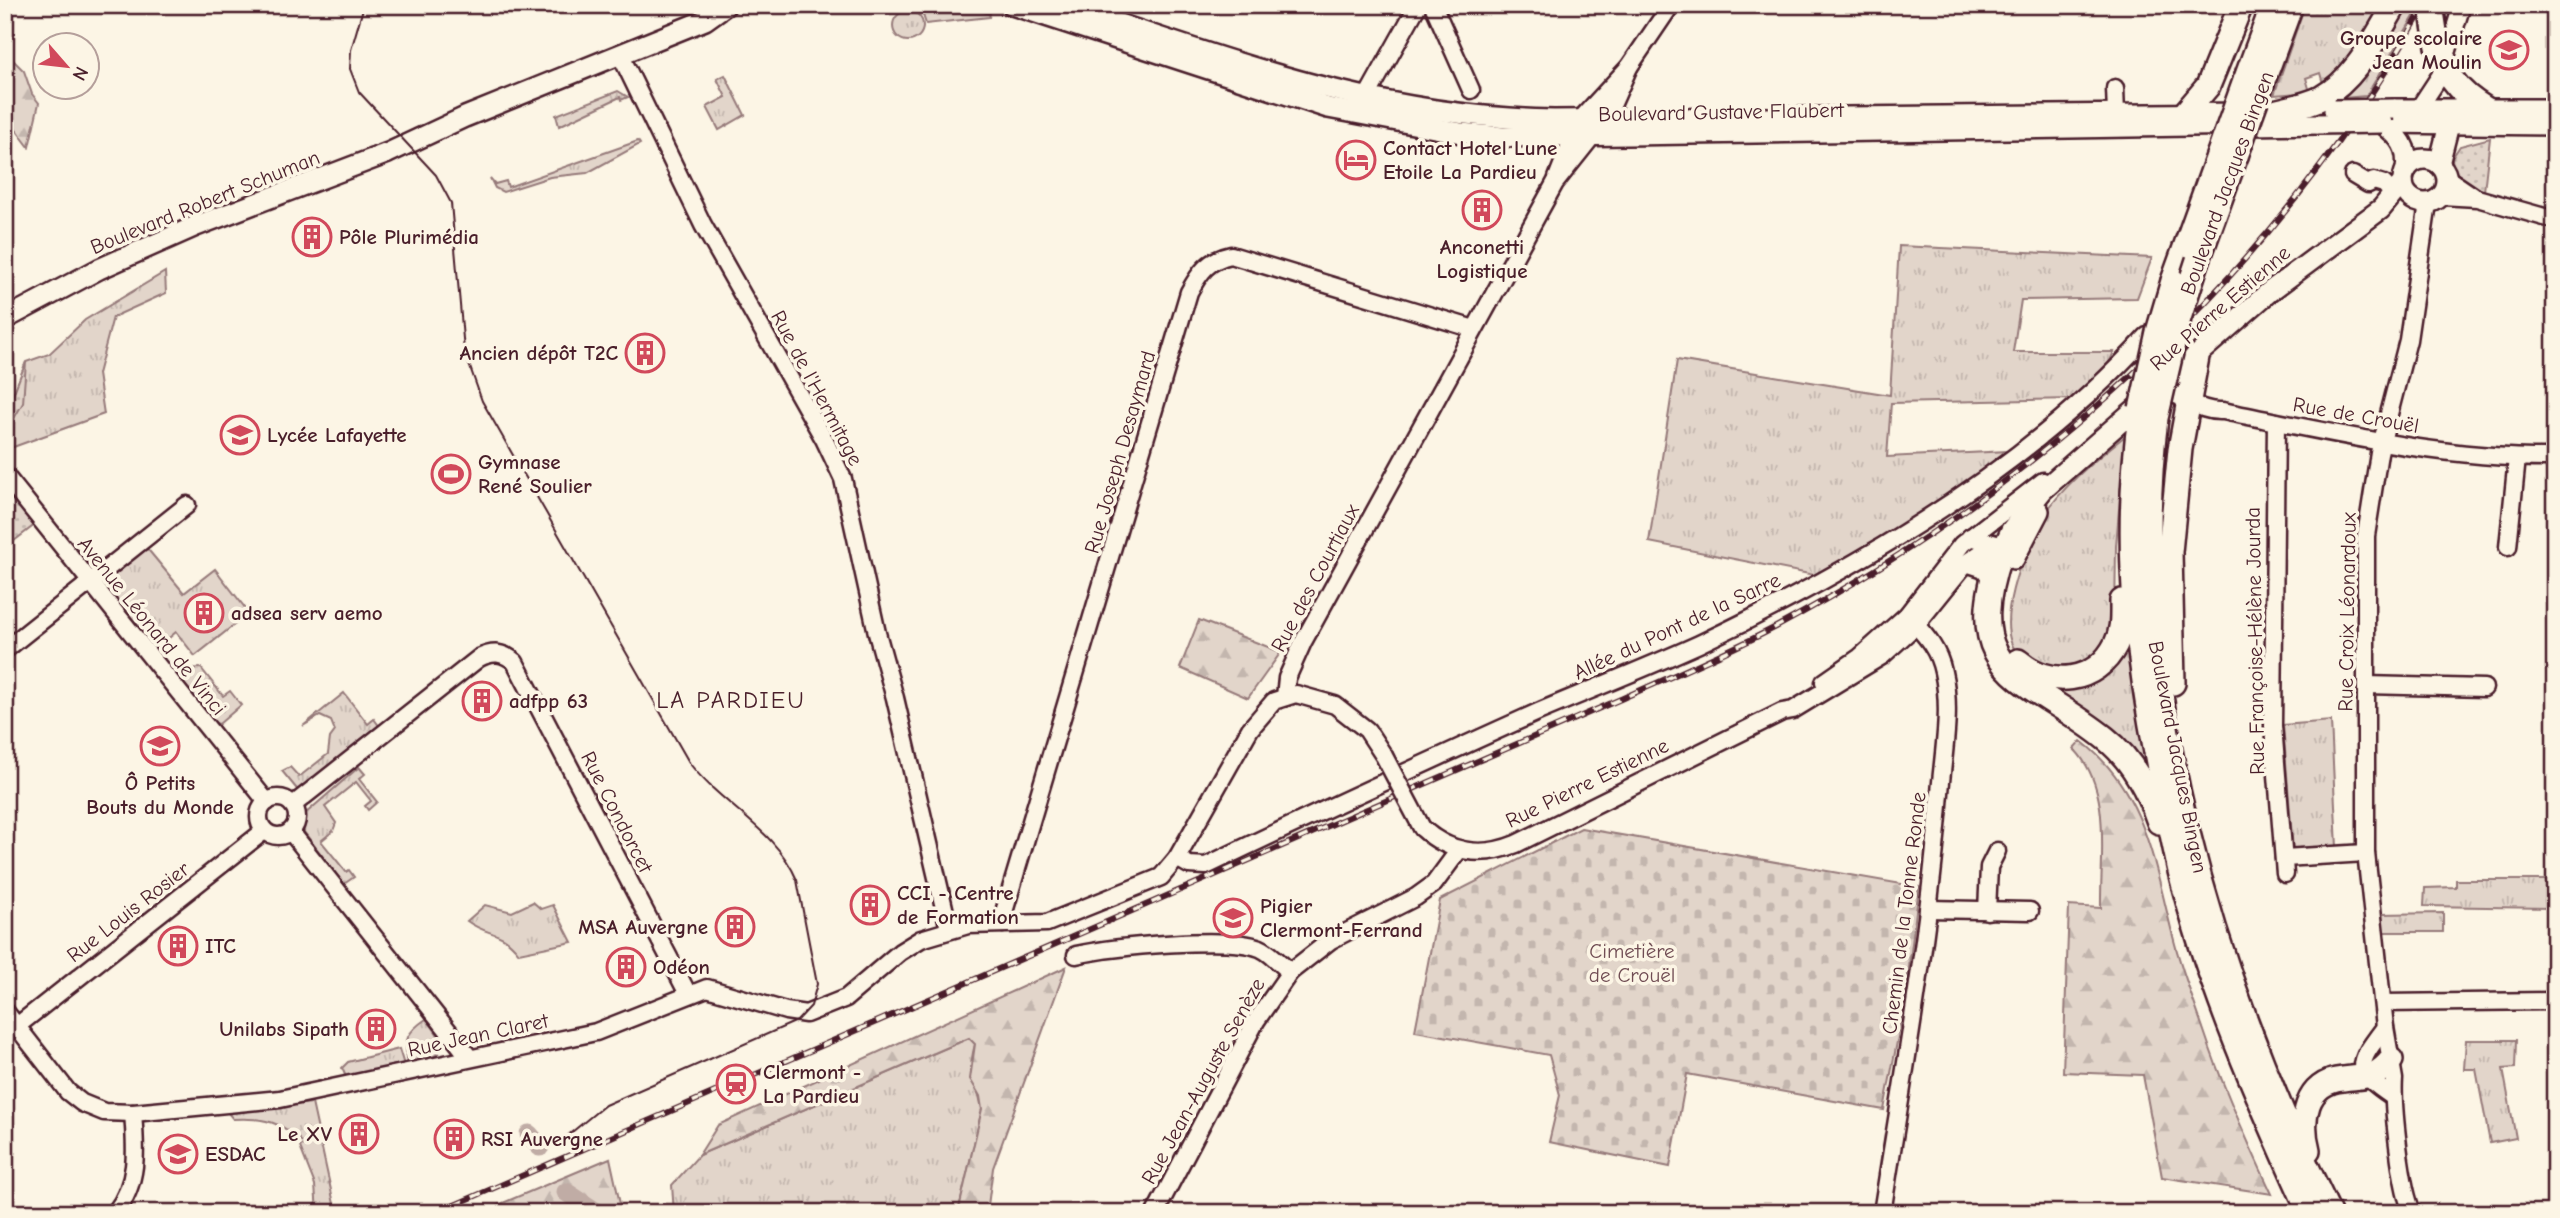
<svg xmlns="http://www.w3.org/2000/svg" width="2560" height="1218" font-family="'Comic Neue',sans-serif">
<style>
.grass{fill:url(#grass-tufts);stroke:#967a7a;stroke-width:2}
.forest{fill:url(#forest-firs);stroke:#967a7a;stroke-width:2}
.cemetery{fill:url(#cemetery-stones);stroke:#967a7a;stroke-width:2}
.park{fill:url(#park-dots);stroke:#967a7a;stroke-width:2}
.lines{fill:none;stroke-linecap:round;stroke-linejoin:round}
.river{stroke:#c0aca5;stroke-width:19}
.minor-casing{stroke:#4a1f2b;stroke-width:21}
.major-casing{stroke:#4a1f2b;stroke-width:24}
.highway-casing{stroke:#4a1f2b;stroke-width:28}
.minor{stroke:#fcf5e5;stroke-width:16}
.major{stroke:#fcf5e5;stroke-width:19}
.highway{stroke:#fcf5e5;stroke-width:23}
.tram{stroke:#4a1f2b;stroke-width:2}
.rail-casing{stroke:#4a1f2b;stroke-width:6}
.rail{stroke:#fcf5e5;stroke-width:3.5;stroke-dasharray:10;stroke-linecap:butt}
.minor-bridge-casing{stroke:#4a1f2b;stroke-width:21;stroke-linecap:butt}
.major-bridge-casing{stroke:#4a1f2b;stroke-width:24;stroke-linecap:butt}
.highway-bridge-casing{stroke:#4a1f2b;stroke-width:28;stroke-linecap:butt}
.minor-bridge{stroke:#fcf5e5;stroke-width:16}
.major-bridge{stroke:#fcf5e5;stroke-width:19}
.highway-bridge{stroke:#fcf5e5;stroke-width:23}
.labels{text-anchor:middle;stroke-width:7;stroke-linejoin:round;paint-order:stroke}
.poi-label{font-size:21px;font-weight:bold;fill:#4a1f2b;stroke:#fcf5e5;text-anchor:start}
.street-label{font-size:21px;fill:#4a1f2b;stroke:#fcf5e5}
.park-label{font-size:21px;fill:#704c53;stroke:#fcf5e5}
.quarter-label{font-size:24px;letter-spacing:2px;fill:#4a1f2b;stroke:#fcf5e5}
</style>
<defs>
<pattern id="grass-tufts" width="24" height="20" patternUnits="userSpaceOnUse" patternTransform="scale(1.75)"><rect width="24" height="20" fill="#e2d5ca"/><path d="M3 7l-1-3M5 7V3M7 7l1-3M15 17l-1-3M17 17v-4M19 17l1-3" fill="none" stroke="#c3b6ae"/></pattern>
<pattern id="forest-firs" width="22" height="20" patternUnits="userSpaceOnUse" patternTransform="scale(1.75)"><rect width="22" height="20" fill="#e2d5ca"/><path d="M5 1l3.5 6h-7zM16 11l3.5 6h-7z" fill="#c3b6ae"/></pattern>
<pattern id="cemetery-stones" width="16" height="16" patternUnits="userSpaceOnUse" patternTransform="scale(1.75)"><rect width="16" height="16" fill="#e2d5ca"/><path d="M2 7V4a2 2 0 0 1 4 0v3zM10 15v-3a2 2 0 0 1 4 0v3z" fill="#c3b6ae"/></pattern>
<pattern id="park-dots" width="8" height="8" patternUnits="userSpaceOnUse" patternTransform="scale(1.75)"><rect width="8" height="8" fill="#e2d5ca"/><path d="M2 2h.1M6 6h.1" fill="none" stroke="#c3b6ae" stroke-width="1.8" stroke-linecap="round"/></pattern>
</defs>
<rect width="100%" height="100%" fill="#fcf5e5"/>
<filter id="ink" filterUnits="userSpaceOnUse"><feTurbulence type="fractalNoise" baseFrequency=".0143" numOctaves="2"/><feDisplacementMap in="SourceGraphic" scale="14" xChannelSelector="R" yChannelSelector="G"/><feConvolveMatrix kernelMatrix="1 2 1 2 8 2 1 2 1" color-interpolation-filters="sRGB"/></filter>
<g filter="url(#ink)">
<g class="grass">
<path d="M 905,5 L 962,5 L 990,14 L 989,17 L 926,24 L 923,15 Z"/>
<path d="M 2305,5 L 2389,5 L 2354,61 L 2324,87 L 2320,73 L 2306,78 L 2310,92 L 2274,95 Z"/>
<path d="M 2401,5 L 2421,5 L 2366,96 L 2332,99 Z"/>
<circle cx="908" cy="26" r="15"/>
<path d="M 725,75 L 745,115 L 719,130 L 707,107 L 726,97 L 717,79 Z"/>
<path d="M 618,91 L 628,97 L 621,100 L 620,97 L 559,126 L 556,115 Z"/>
<path d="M 638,141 L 640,144 L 587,173 L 550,177 L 503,192 L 495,188 L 490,178 L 495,184 L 506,181 L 508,187 Z"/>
<path d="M 1899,246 L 2152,258 L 2137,298 L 2021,300 L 2013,352 L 2114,352 L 2104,374 L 2075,399 L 1891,403 L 1887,457 L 2010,451 L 1968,486 L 1819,576 L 1649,542 L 1677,360 L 1890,395 Z"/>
<path d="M 165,272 L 166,293 L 113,317 L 98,374 L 104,414 L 5,450 L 5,415 L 26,362 L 49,354 L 85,320 Z"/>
<path d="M 2125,436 L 2116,546 L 2115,618 L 2101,656 L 2061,673 C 2048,668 2032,664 2021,656 C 1989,632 2025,546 2041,520 C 2060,488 2096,459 2125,436 Z"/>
<path d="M 145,546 L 184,593 L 215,569 L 249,613 L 195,656 L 176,632 L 156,649 L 108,588 L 116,584 L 108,579 L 111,575 Z"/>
<path d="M 2127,642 L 2150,771 L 2143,774 L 2032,678 L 2055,685 Z"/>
<path d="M 201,668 L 223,696 L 230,691 L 241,705 L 219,724 L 215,723 L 181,681 L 186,677 L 187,669 Z"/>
<path d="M 344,693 L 368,724 L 374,719 L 380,727 L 300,793 L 282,771 L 290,767 L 299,777 L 328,754 L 330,738 L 335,731 L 331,721 L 320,716 L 303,726 Z"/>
<path d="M 2331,721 L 2337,848 L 2293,850 L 2283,725 Z"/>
<path d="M 359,767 L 365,774 L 359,779 L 377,802 L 368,810 L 365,806 L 371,801 L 356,782 L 325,807 L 336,823 L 333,831 L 321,841 L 346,872 L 349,870 L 354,877 L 344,884 L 304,832 L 305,814 Z"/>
<path d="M 2456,880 L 2555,880 L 2554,908 L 2424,906 L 2425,888 L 2456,887 Z"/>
<path d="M 533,902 L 541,909 L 553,905 L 572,942 L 519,953 C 501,929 489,937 467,921 L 485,905 L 512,912 Z"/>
<path d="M 2443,913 L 2443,932 L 2383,932 L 2380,914 Z"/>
<path d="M 426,1019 C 451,1047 445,1059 408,1063 C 403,1040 407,1032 426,1019 Z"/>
<path d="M 969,1038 L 975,1044 C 965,1083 977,1076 982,1109 L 958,1213 L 674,1213 L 672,1185 L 699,1155 Z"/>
<path d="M 2466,1040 L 2516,1040 L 2515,1068 L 2503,1069 L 2516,1138 L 2490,1143 L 2476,1069 L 2464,1069 Z"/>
<path d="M 399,1049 L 404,1065 L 346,1077 L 342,1068 L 348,1062 Z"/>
<path d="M 312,1103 L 336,1213 L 317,1213 L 315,1185 L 300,1147 L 304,1144 C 283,1122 263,1117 233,1119 L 228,1113 Z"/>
</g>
<g class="forest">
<path d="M 5,52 L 24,71 L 32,94 L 39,103 L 29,147 L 5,115 Z"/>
<path d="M 1199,620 L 1281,652 L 1248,698 L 1180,668 Z"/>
<path d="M 2081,741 C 2147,791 2155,870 2175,944 C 2183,974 2194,1002 2204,1031 C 2222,1086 2247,1141 2272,1194 L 2162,1177 L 2143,1075 L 2063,1072 L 2069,906 L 2101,908 C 2100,857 2113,789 2074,749 Z"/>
<path d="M 1066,967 L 993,1168 L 987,1213 L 958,1213 L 982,1109 L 980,1096 L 970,1079 L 975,1044 L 969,1038 L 699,1155 L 718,1125 Z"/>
<path d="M 610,1158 L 622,1213 L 479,1213 Z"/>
</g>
<path class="cemetery" d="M 1581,828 L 1919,887 L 1905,1000 L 1884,1110 L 1687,1074 L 1670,1167 L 1549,1142 L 1560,1095 L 1549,1055 L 1415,1031 L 1440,900 Z"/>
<g class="park">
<path d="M 2490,138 L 2484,191 C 2466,184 2452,178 2452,158 L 2460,146 Z"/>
<path d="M 26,362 L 23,403 L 5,434 L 5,415 Z"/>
<path d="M 5,475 L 41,520 L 5,548 Z"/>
</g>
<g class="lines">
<g class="river">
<path d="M 529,1134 L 540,1147"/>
<path d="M 566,1192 L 598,1213"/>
</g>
<defs>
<g id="minor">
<path d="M 1433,5 L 1471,90"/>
<path d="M 621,56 L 703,225 L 824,439 L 843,479 L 877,633 L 895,698 L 949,929"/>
<path d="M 2115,88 L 2116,114"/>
<path d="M 1365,100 L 1418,5"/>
<path d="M 2419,108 L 2440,76 L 2462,5"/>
<path d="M 2353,175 L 2368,184 L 2374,181 L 2384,184 L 2393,194"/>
<path d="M 1557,178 L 1580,120 L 1629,67 L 1671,5"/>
<path d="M 2447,178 L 2475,197"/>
<path d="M 2441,196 L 2477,198 L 2555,220"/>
<path d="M 2156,393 C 2183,389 2194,413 2223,411 C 2333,433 2442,459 2555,458"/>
<path d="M 2276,422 L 2273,726 L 2285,874"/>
<path d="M 5,475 L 267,802"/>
<path d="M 1970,537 L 2015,549"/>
<path d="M 2508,547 L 2517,458"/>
<path d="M 1966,563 L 1981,553 L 2009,557"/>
<path d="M 5,650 L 187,505"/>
<path d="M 1824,682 L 1860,657 L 1907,615 L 1962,544 L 2043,481"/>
<path d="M 2366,685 L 2484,688"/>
<path d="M 1285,697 L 1287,678 L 1303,642 L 1555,183 L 1606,119 L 1629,67"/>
<circle cx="278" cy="817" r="19"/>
<path d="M 293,805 L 479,658 C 493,651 503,652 515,662 L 688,994"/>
<path d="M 1422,828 C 1449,853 1482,858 1516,844 L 1782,712 L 1793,710 L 1882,656 L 1916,625 L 1966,563 L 1984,569 L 1992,580"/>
<path d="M 291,832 L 469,1057"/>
<path d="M 1177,858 L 1189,865 L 1206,866 C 1316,813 1427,762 1538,712 C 1592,689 1646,668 1699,644 C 1857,569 2030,466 2147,336"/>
<path d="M 2284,858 L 2366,853"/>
<path d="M 1928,909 L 2030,911"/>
<path d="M 1987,911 L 1989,867 L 1997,851"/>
<path d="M 1003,924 L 1004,912 L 1189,292 C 1200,272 1208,260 1231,255 L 1474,329"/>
<path d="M 1076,955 C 1112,947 1228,935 1260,948 C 1271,953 1281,964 1290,972"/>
<path d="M 2383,1003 L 2555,1001"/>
<path d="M 5,1011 L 68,1092 L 82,1103 L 104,1112 L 133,1113 L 280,1099 L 596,1032 L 707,988 L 786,1011 L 806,1014 L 846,998 L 900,952 L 921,939 L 968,925 L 1047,923 L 1161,877 L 1177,858 L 1250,729 L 1274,701 L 1296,694 L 1335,705 L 1367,730 L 1384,756"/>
<path d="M 17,1026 L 264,831"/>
<path d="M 2385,1027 C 2357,1064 2352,1070 2393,1097"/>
<path d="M 115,1213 C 139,1182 136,1150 133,1113"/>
<path d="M 1155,1213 L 1256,1021 L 1290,972 L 1331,940 L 1416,897 L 1434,884 L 1459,850"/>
<path d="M 1882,1213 C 1904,1073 1929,934 1940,793 C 1943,754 1952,710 1943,672 C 1938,647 1923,633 1907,615"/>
<path d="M 2413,1213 C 2401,1192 2392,1104 2394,1079 L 2385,1027 L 2366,853 L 2366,536 L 2379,453 L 2408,340 L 2428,203"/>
</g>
<g id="major">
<path d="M 1012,5 L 1328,108 L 1461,133 L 1503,137 L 2318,124"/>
<path d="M 1062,5 C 1230,60 1375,117 1554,120 L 2246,113"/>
<path d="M 2394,109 L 2555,109"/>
<path d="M 2382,123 L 2555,125"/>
<path d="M 2382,123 C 2400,137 2409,147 2406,170"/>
<circle cx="2425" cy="181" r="22"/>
<path d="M 2439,164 L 2452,113"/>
<path d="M 5,319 L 99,269 L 196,226 L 388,153 L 465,117 L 705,20 L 726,5"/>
<path d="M 2000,554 L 2011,530 L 2043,490 L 2269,292 L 2381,209 L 2403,182"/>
<path d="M 2014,559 L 2039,511"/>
</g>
<g id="highway">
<path d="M 2436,38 C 2443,73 2456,91 2486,109"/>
<path d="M 2245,81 L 2273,5"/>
<path d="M 2263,81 L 2291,5"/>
<path d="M 2274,112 C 2289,108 2307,105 2321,98 C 2356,79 2375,38 2395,5"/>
<path d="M 2185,113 L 2208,86 L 2241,5"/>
<path d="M 2198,260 L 2236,156"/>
<path d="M 2173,281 L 2218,156"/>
<path d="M 2141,409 C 2125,520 2132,615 2151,725 C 2160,774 2169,823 2180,871 C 2209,989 2260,1103 2310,1213"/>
<path d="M 2156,418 C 2123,683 2212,976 2329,1213"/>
<path d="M 2000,554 C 1959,677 2027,676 2105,738 C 2132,759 2148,790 2159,822"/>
<path d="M 2018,661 C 2049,688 2096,684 2116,644 C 2123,630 2122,616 2122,601"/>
<path d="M 2173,683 L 2170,552 L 2180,449 L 2197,357"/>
<path d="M 2308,1150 C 2300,1120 2305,1082 2343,1079 C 2365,1076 2376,1079 2391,1060"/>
</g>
</defs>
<use href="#minor" class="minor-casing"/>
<use href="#major" class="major-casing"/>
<use href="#highway" class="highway-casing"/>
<use href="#minor" class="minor"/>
<use href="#major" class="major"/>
<use href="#highway" class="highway"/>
<path class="tram" d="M 364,5 L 351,50 L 350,69 L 359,92 L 436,175 L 451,203 L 464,350 L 482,401 L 690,764 C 723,806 776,830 797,880 L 817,984 L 811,1006 L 797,1021 L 605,1105 L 561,1141"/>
<defs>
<path id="rail" d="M 436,1213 L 1623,698 C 1675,675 1726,653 1776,627 C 2045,483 2276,272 2425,5"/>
</defs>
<use href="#rail" class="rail-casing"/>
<use href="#rail" class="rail"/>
<defs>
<path id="minor-bridge" d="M 1384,756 L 1422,828"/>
<g id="major-bridge">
<path d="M 2334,110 L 2394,109"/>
<path d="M 2318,124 L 2382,123"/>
</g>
<g id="highway-bridge">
<path d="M 2431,5 L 2436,38"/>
<path d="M 2218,156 L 2245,81"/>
<path d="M 2236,156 L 2263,81"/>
<path d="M 2141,409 L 2158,332 L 2173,281"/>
<path d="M 2156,418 L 2179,318 L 2198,260"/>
</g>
</defs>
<use href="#minor-bridge" class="minor-bridge-casing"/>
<use href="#major-bridge" class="major-bridge-casing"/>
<use href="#highway-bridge" class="highway-bridge-casing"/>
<use href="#minor-bridge" class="minor-bridge"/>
<use href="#major-bridge" class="major-bridge"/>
<use href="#highway-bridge" class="highway-bridge"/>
</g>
</g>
<defs>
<symbol id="school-ring" viewBox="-11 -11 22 22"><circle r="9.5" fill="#fcf5e5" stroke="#d1495b" stroke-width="1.5"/><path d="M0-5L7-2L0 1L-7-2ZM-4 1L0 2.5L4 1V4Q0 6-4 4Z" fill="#d1495b"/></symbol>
<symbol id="hotel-ring" viewBox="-11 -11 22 22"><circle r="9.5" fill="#fcf5e5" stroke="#d1495b" stroke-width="1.5"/><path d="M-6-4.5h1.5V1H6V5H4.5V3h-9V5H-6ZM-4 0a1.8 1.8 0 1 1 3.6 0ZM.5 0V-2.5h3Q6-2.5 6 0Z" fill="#d1495b"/></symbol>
<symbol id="building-ring" viewBox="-11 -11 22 22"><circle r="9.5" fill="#fcf5e5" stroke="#d1495b" stroke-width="1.5"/><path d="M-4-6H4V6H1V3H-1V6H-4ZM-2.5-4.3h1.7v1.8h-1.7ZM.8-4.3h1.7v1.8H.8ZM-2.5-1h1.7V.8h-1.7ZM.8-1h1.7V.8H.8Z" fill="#d1495b"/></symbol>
<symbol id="stadium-ring" viewBox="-11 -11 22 22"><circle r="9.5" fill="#fcf5e5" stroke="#d1495b" stroke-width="1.5"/><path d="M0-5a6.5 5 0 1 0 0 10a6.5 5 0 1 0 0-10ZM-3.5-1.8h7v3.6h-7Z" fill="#d1495b"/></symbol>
<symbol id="university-ring" viewBox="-11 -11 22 22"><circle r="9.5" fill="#fcf5e5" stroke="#d1495b" stroke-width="1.5"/><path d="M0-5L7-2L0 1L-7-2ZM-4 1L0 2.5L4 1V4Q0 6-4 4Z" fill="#d1495b"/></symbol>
<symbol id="station-ring" viewBox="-11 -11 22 22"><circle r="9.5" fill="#fcf5e5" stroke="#d1495b" stroke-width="1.5"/><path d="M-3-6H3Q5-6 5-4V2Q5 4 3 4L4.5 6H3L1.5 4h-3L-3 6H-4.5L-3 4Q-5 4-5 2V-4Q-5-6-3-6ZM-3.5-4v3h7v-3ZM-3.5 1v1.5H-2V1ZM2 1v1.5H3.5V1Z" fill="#d1495b"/></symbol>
</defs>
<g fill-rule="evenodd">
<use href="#school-ring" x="2487" y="28" width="44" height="44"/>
<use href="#hotel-ring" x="1334" y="138" width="44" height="44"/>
<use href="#building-ring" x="1460" y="188" width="44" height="44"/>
<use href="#building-ring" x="290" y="215" width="44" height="44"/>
<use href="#building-ring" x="623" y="331" width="44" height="44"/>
<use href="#school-ring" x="218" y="413" width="44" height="44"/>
<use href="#stadium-ring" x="429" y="452" width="44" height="44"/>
<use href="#building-ring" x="182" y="591" width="44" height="44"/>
<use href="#building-ring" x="460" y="679" width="44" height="44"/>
<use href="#school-ring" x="138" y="724" width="44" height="44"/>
<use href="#building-ring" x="848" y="883" width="44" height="44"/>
<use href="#university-ring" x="1211" y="896" width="44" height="44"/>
<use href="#building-ring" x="713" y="905" width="44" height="44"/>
<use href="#building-ring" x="156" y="924" width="44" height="44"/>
<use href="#building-ring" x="604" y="945" width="44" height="44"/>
<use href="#building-ring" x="354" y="1007" width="44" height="44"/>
<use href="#station-ring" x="714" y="1062" width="44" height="44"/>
<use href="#building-ring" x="337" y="1112" width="44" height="44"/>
<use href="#building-ring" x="432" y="1117" width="44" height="44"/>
<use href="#university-ring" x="156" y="1132" width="44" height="44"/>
</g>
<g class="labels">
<g class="poi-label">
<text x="2482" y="45" text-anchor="end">Groupe scolaire<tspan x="2482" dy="24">Jean Moulin</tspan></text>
<text x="1383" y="155">Contact Hotel Lune<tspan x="1383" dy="24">Etoile La Pardieu</tspan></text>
<text x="339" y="244">Pôle Plurimédia</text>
<text x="1482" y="254" text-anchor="middle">Anconetti<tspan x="1482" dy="24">Logistique</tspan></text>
<text x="618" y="360" text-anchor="end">Ancien dépôt T2C</text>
<text x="267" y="442">Lycée Lafayette</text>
<text x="478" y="469">Gymnase<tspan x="478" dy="24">René Soulier</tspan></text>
<text x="231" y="620">adsea serv aemo</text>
<text x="509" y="708">adfpp 63</text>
<text x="160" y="790" text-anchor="middle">Ô Petits<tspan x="160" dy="24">Bouts du Monde</tspan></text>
<text x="897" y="900">CCI - Centre<tspan x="897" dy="24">de Formation</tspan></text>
<text x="1260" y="913">Pigier<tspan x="1260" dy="24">Clermont-Ferrand</tspan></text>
<text x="708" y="934" text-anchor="end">MSA Auvergne</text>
<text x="205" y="953">ITC</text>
<text x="653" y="974">Odéon</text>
<text x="349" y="1036" text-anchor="end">Unilabs Sipath</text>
<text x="763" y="1079">Clermont -<tspan x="763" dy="24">La Pardieu</tspan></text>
<text x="332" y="1141" text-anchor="end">Le XV</text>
<text x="481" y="1146">RSI Auvergne</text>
<text x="205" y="1161">ESDAC</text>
</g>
<g class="street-label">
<text transform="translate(1721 112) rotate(-1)" y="7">Boulevard Gustave Flaubert</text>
<text transform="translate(2227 183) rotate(-70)" y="7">Boulevard Jacques Bingen</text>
<text transform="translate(205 202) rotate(-22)" y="7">Boulevard Robert Schuman</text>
<text transform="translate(2220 308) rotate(-41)" y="7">Rue Pierre Estienne</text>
<text transform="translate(817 388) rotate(62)" y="7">Rue de l'Hermitage</text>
<text transform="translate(2356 415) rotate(10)" y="7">Rue de Crouël</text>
<text transform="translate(1120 452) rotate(-74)" y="7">Rue Joseph Desaymard</text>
<text transform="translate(1315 578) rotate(-62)" y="7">Rue des Courtiaux</text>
<text transform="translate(2347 612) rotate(-89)" y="7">Rue Croix Léonardoux</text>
<text transform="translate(152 626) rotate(51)" y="7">Avenue Léonard de Vinci</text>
<text transform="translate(1677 626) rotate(-25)" y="7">Allée du Pont de la Sarre</text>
<text transform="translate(2255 641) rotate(-91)" y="7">Rue Françoise-Hélène Jourda</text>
<text transform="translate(2178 757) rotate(79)" y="7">Boulevard Jacques Bingen</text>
<text transform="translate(1587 783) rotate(-26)" y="7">Rue Pierre Estienne</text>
<text transform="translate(617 812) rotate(63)" y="7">Rue Condorcet</text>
<text transform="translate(128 912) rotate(-38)" y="7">Rue Louis Rosier</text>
<text transform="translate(1904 913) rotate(-83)" y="7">Chemin de la Tonne Ronde</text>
<text transform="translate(478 1035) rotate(-12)" y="7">Rue Jean Claret</text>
<text transform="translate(1203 1081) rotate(-61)" y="7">Rue Jean-Auguste Senèze</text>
</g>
<g class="park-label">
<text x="1632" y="958">Cimetière<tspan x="1632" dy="24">de Crouël</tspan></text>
</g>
<g class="quarter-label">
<text x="731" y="708">LA PARDIEU</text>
</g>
</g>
<rect width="2560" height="1218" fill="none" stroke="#fcf5e5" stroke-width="28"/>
<rect x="14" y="14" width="2532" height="1190" fill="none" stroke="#4a1f2b" stroke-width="2.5" filter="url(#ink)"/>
<g transform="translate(66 66) rotate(118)"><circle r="33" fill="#fcf5e5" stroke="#b59f9b" stroke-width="2"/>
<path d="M0-5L12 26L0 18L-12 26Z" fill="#d1495b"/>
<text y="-10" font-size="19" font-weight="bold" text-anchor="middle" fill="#4a1f2b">N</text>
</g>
</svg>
